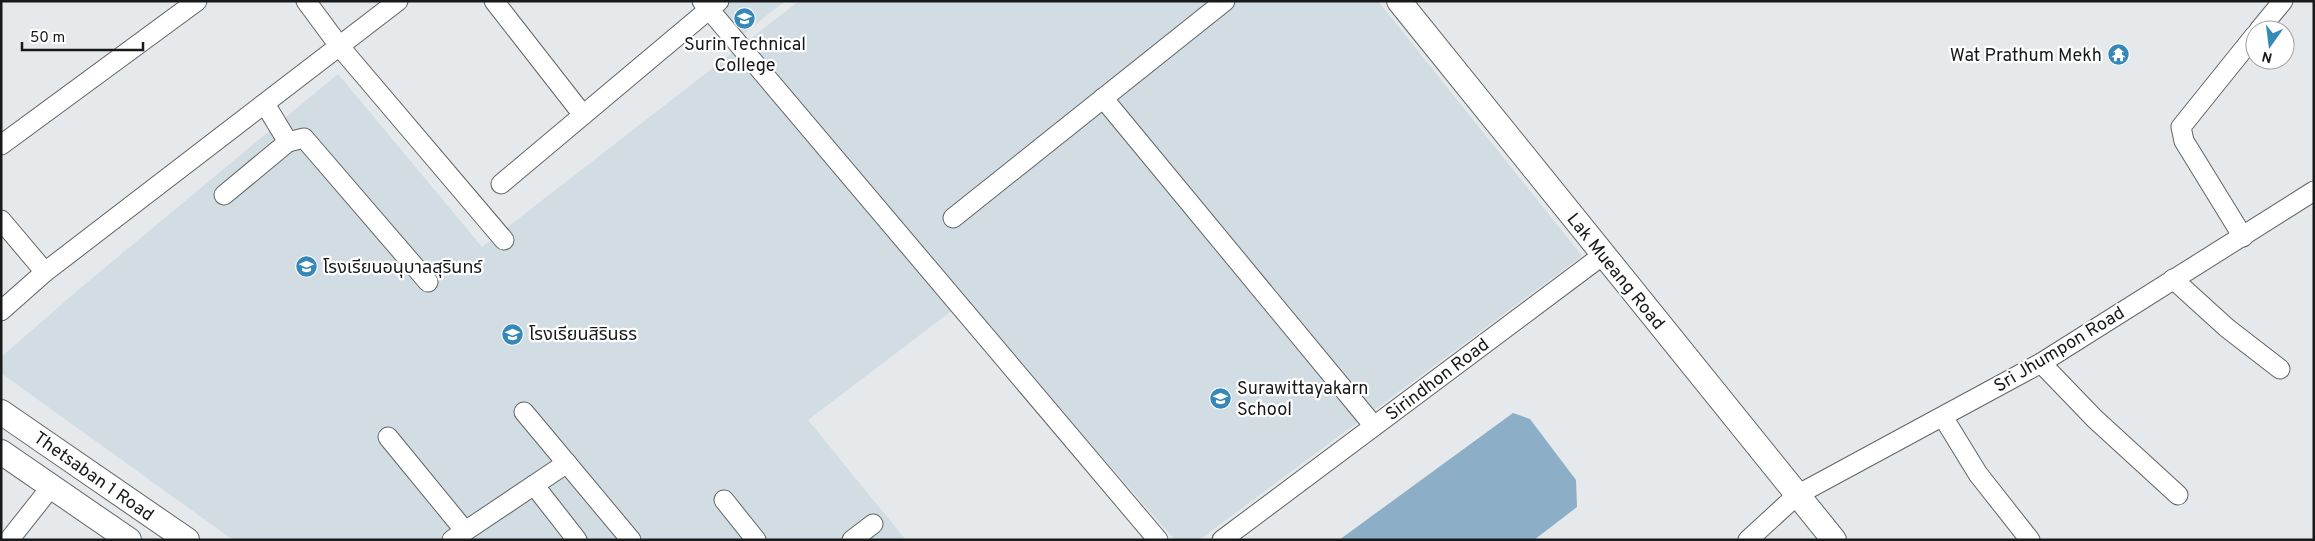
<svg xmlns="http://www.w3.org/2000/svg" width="2315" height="541" font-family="Overpass,'Noto Sans Thai',sans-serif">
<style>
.built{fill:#d2dce3}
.water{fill:#8caec6}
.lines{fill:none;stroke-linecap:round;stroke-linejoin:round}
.minor-casing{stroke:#616465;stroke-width:21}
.major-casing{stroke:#616465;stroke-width:26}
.minor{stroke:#fff;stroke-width:19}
.major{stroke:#fff;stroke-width:24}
.labels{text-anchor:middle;stroke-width:4.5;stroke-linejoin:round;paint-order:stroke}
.poi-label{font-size:18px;fill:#18191a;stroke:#fff;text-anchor:start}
.street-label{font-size:18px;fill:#18191a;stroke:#fff}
</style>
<rect width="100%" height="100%" fill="#e5e9eb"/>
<g class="built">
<path d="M 712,1 L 785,1 L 741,36 Z"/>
<path d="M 799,1 L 1378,1 L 1582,256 L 1199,540 L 1175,540 L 744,50 L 958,306 L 808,420 L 906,540 L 233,540 L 1,373 L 1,357 L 84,285 L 338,74 L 482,247 Z"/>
</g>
<path class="water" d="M 1513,413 L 1530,419 L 1576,480 L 1577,507 L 1534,540 L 1339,540 Z"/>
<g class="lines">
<defs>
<g id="minor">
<path d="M 306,1 L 340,47 L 504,240"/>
<path d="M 494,1 L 583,115"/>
<path d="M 702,1 L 1158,540"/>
<path d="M 2259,30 L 2283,1"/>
<path d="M 1103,98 L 1374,426"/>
<path d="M 265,104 L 288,142 L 304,138 L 428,282"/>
<path d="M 1,145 L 197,1"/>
<path d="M 501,184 L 719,1"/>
<path d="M 224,195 L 288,142"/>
<path d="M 953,218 L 1225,1"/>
<path d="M 1,220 L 45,272"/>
<path d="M 2243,237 L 2184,141 L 2181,127 L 2255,35"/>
<path d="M 2173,279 L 2227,328 L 2280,369"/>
<path d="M 1,311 L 45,272 L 398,1"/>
<path d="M 2041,363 L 2095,419 L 2178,495"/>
<path d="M 524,412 L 631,540"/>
<path d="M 1943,417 L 1978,474 L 2030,540"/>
<path d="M 388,437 L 465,531"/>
<path d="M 534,485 L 577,540"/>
<path d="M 724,500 L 756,540"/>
<path d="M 9,540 L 51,487"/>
<path d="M 452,540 L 567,463"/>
<path d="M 852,540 L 873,524"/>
<path d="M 1222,540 L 1603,255"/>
<path d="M 1748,540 L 1797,495 L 2041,363 L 2314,191"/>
</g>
<g id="major">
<path d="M 1399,1 L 1834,540"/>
<path d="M 1,412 L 187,540"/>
<path d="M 1,452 L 129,540"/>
</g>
</defs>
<use href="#minor" class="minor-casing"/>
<use href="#major" class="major-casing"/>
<use href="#minor" class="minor"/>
<use href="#major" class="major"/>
</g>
<defs>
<symbol id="university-disc" viewBox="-11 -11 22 22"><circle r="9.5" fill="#3588b8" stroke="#fff"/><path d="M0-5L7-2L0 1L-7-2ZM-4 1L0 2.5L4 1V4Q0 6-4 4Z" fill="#fff"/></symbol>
<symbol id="temple-disc" viewBox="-11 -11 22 22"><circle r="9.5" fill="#3588b8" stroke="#fff"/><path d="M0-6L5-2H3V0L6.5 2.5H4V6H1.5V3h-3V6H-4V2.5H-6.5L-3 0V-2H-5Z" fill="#fff"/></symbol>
<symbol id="school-disc" viewBox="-11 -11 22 22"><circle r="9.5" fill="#3588b8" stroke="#fff"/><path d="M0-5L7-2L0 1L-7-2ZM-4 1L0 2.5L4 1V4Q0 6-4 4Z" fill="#fff"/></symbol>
</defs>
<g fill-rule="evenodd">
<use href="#university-disc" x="732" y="6" width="25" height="25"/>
<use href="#temple-disc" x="2106" y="42" width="25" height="25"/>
<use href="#school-disc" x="294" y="254" width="25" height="25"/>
<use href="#school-disc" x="500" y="322" width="25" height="25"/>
<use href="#school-disc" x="1208" y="386" width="25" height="25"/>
</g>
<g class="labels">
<g class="poi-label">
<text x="745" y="50" text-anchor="middle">Surin Technical<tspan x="745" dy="21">College</tspan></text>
<text x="2102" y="61" text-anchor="end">Wat Prathum Mekh</text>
<text x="323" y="273">โรงเรียนอนุบาลสุรินทร์</text>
<text x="529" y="340">โรงเรียนสิรินธร</text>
<text x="1237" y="394">Surawittayakarn<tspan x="1237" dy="21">School</tspan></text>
</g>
<g class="street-label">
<text transform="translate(1616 271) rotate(51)" y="6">Lak Mueang Road</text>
<text transform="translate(2059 349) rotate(-31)" y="6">Sri Jhumpon Road</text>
<text transform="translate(1437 379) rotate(-37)" y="6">Sirindhon Road</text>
<text transform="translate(94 476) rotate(35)" y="6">Thetsaban 1 Road</text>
</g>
</g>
<rect width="2315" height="541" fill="none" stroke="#18191a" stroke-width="5"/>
<g transform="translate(2270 45) rotate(194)"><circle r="24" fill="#ffffff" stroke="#a3a3a3"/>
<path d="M0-4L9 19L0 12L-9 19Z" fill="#3588b8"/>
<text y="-8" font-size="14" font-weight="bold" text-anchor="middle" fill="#18191a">N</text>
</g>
<path d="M22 42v8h121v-8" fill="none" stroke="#18191a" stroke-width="2.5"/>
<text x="30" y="42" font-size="15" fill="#18191a" stroke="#ffffff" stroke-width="4" paint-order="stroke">50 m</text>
</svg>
